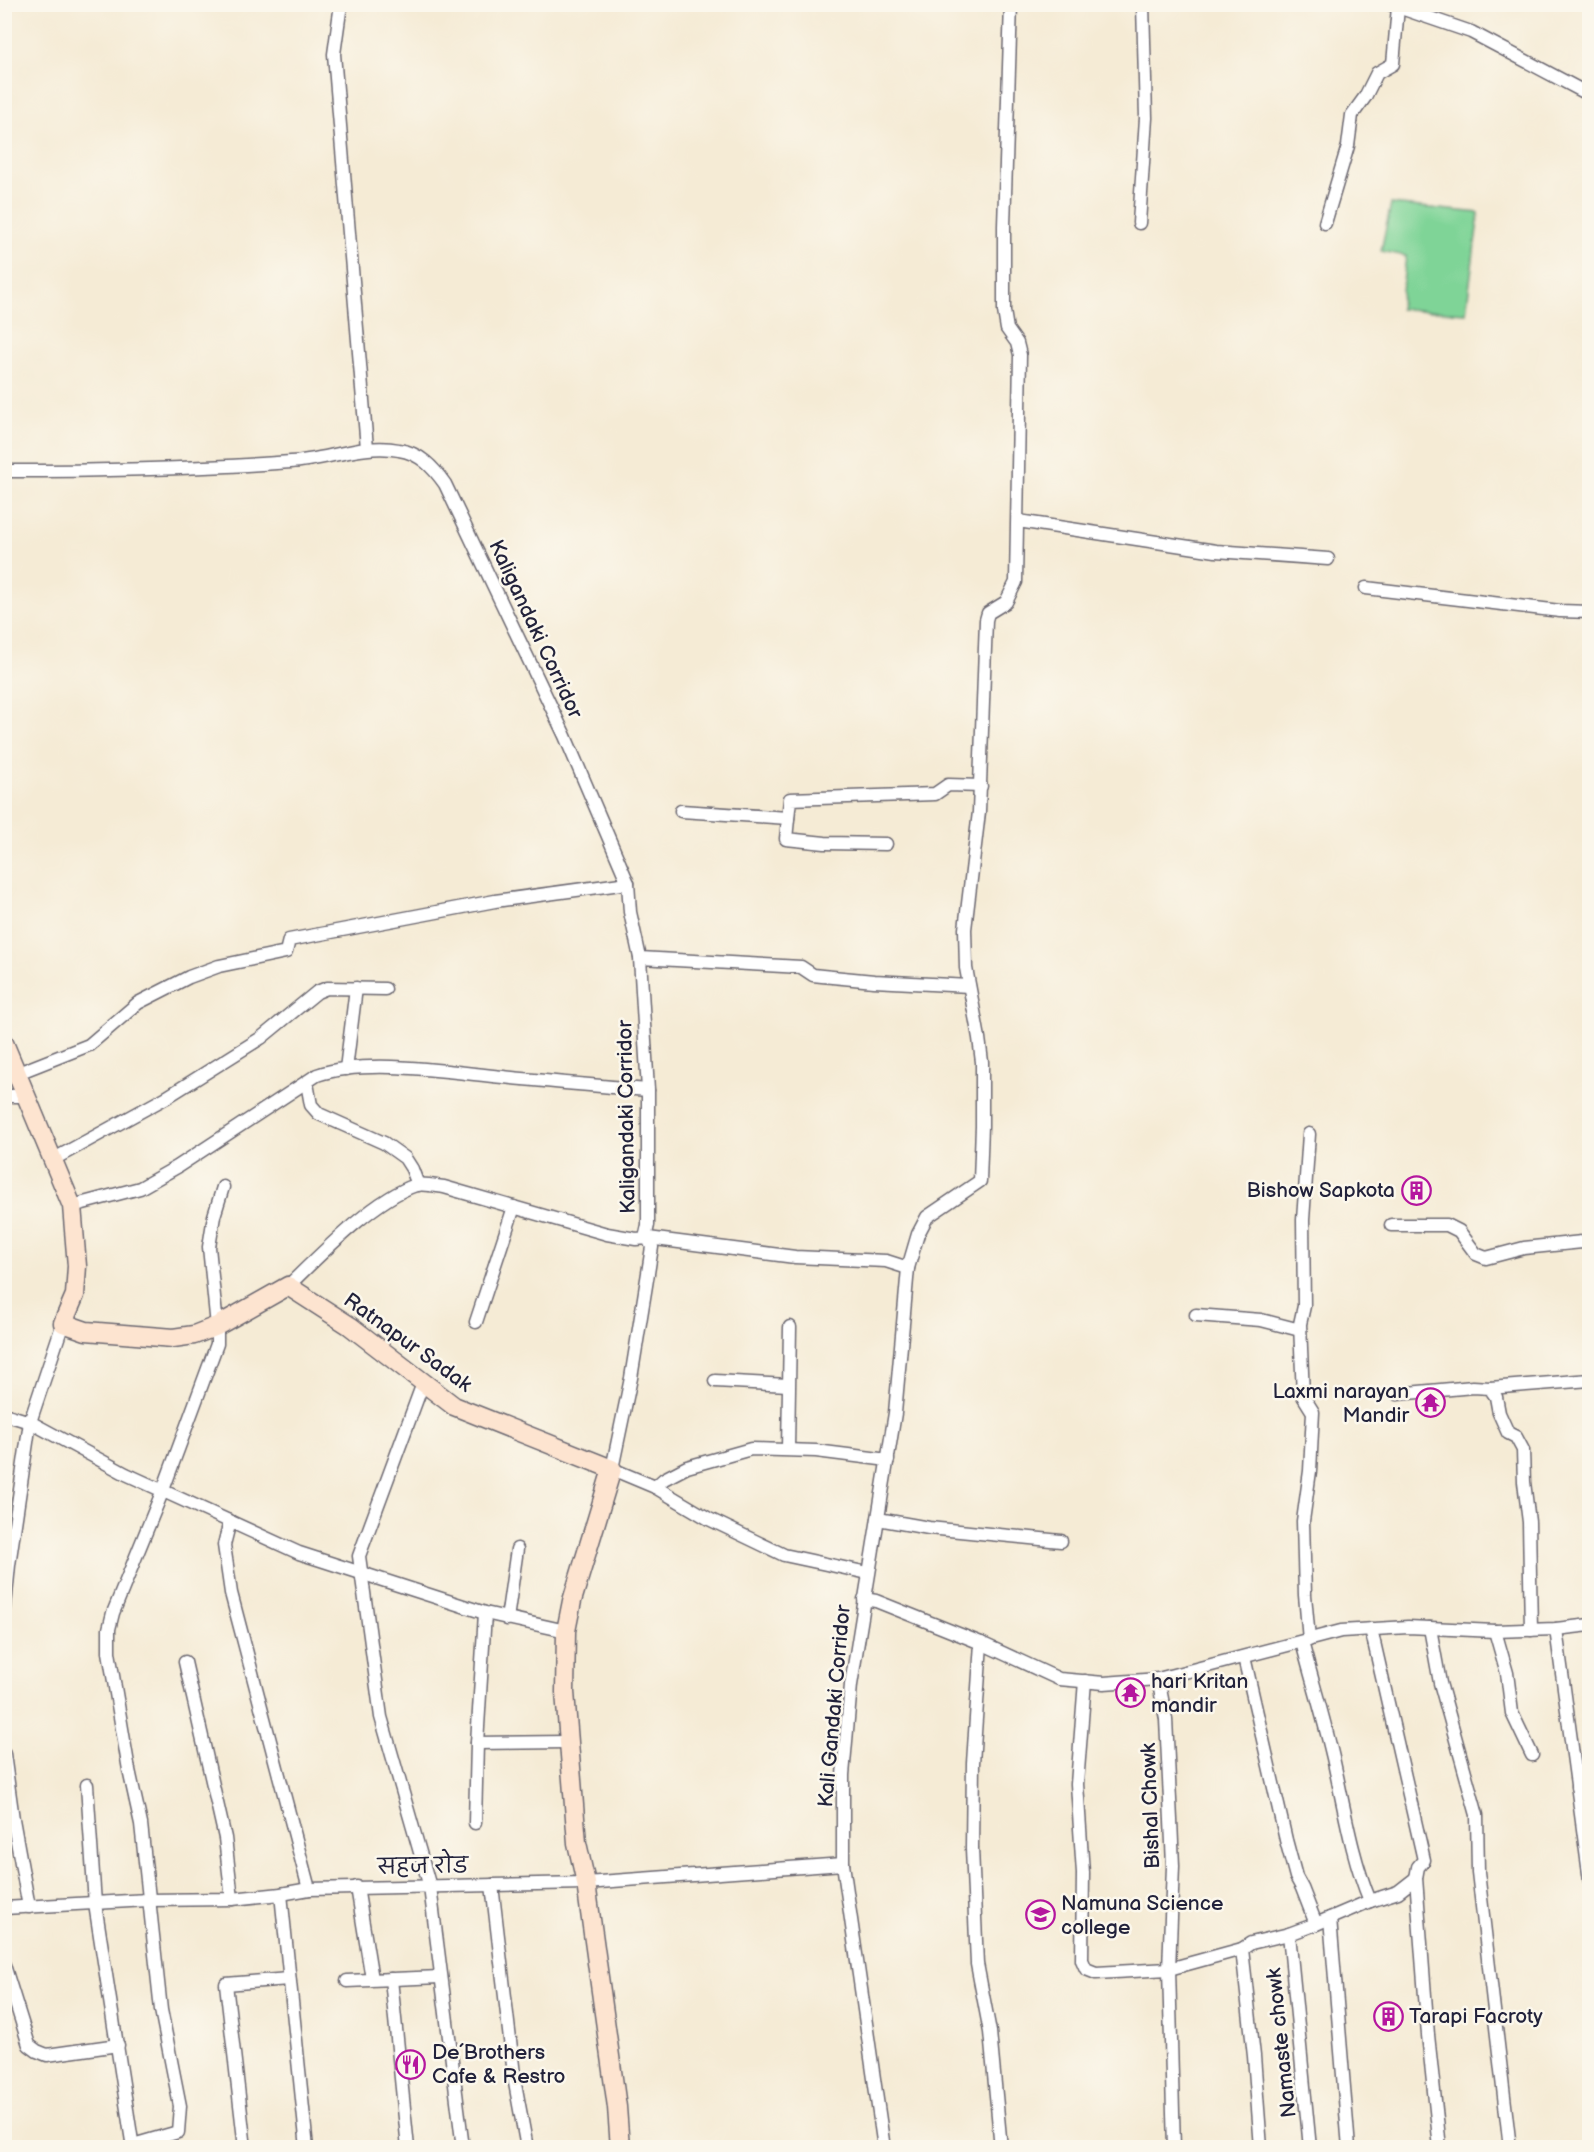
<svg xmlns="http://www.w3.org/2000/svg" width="1594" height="2152" font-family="'Balsamiq Sans','Playpen Sans Deva',sans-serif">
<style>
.green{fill:#7fd497;stroke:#507b69;stroke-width:1.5}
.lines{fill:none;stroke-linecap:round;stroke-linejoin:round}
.minor-casing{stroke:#6c6871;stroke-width:15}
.secondary-casing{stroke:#6c6871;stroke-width:21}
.minor{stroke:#fff;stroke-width:12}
.secondary{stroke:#fde4d0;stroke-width:18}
.labels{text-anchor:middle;stroke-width:5;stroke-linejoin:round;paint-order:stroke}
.street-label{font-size:21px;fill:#22223b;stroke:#fbf7ec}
.poi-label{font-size:21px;fill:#22223b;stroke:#fbf7ec;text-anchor:start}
</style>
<rect width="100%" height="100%" fill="#fbf7ec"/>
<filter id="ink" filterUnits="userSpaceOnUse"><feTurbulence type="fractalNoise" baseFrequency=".0167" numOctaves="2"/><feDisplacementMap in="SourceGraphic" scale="12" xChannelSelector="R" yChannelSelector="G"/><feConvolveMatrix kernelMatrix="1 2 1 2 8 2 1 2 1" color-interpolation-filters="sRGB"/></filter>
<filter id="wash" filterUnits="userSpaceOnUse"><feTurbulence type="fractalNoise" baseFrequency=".008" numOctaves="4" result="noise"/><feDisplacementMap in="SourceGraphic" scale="24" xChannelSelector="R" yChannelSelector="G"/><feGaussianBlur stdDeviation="1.35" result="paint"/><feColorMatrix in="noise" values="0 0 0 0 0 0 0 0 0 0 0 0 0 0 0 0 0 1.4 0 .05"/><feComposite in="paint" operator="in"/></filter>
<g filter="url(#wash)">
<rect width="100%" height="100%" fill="#f5ebd5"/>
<path class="green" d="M 1391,204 L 1479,213 L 1466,313 L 1400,309 L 1406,256 L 1381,251 Z"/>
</g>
<g filter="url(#ink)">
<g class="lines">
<defs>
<g id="minor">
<path d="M 341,4 L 334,54 L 367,448"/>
<path d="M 1392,5 L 1471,32 L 1590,95"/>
<path d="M 1139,223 L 1146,118 L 1143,4"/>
<path d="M 1325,223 L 1348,146 L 1352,115 L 1365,97 L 1377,73 L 1393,64 L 1398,7"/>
<path d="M 4,471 C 100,471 196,469 291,462 C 327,460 363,443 399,450 C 420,453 433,467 445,484 L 565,736 L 628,883 L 630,912 L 640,958 L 648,1090 L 648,1225 L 646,1234 L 648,1238 L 795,1257 L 886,1261 L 908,1268"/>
<path d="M 1018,521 L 1216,551 L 1328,559"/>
<path d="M 1366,588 L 1560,611 L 1590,612"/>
<path d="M 681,811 L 788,818"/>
<path d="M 886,844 L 825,843 L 786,839 L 790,799 L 935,794 L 948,785 L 981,786"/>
<path d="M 640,958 L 801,967 L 813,975 L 822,976 L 874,981 L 969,986"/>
<path d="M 346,1069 L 356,988"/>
<path d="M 18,1073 L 89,1045 L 138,1003 L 189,977 L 219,966 L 286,952 L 289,940 L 495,901 L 628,883"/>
<path d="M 307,1083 L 311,1105 L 319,1114 L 384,1143 L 405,1158 L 412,1169 L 418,1185"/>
<path d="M 4,1096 L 28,1096"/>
<path d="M 1309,1134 L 1303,1220 L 1304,1306 L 1300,1324 L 1303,1396 L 1313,1412 L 1310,1471 L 1303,1521 L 1305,1595 L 1309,1640"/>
<path d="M 54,1159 L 167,1097 L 261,1038 L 317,992 L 327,988 L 385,989"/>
<path d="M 72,1206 L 140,1188 L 177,1167 L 317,1075 C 368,1058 449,1072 503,1077 C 551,1082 599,1086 648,1090"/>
<path d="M 1391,1225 L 1447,1225 L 1459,1231 L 1476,1254 L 1486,1258 L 1524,1248 L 1582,1242 L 1590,1243"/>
<path d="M 288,1286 C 320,1255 374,1199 416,1185 C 424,1183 436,1186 444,1187 L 607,1234 L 636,1239 L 648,1238 L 652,1247 L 648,1273 L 631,1378 L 612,1469 L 655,1487 L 709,1519 L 784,1555 L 868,1573"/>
<path d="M 1196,1315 L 1261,1320 L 1300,1330"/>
<path d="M 476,1322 L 514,1207"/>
<path d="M 715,1381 L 788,1385"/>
<path d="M 423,1383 L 359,1556 L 381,1717 L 430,1887 L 463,2148"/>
<path d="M 1490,1388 L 1590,1380"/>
<path d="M 1397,1394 L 1473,1387 L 1490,1388 L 1496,1397 L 1499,1413 L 1508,1433 L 1516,1437 L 1523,1450 L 1524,1482 L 1529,1522 L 1531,1630"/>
<path d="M 4,1414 L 30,1422 L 126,1474 L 299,1553 L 485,1613 L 566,1631"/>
<path d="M 788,1449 L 790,1327"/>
<path d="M 655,1487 L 664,1479 L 687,1467 L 751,1449 L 816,1451 L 888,1460"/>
<path d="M 878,1519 L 929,1528 L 1061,1541"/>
<path d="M 230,1521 L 224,1545 L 231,1593 L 309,1889"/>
<path d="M 864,1599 L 876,1601 L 981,1643 L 1059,1679 L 1104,1683 L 1158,1679 L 1341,1631 L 1408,1627 L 1495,1631 L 1556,1629 L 1590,1625"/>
<path d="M 4,1616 L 9,1565 L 30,1422 L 63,1323"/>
<path d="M 507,1619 L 517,1549"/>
<path d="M 1430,1628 L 1440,1683 L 1477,1815 L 1478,1872 L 1510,2148"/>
<path d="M 1371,1629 L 1424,1860 L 1418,1867 L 1416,1878 L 1428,2035 L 1440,2148"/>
<path d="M 1556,1629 L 1590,1881"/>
<path d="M 1495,1631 L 1507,1673 L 1512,1713 L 1532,1755"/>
<path d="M 981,1643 L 973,1763 L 972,1848 L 977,1964 L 990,2032 L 1001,2148"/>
<path d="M 1244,1657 L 1286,1840 L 1296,1877 L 1302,1888 L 1316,1924"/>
<path d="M 185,1662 L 225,1838 L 232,1899"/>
<path d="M 1158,1679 L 1166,1719 L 1171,1820 L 1173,1866 L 1169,1969 L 1174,2148"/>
<path d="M 1085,1681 L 1077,1784 L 1083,1873 L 1082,1960 L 1086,1969 L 1096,1973 L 1169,1969 L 1242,1949 L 1251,1943 L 1289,1934 L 1316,1924 L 1370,1901 C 1351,1855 1344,1806 1333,1758 C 1324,1719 1312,1680 1302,1642"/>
<path d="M 477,1743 L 568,1742"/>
<path d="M 4,1754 L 13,1819 L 29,1907"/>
<path d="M 87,1785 L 95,1904 L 133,2148"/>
<path d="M 1577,1787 L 1590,1783"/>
<path d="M 475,1823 L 477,1743 L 485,1613"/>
<path d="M 492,1885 L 515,2083 L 527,2148"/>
<path d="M 357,1887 L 372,1979"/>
<path d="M 281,1894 L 307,2148"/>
<path d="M 1370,1901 L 1398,1892 L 1416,1878"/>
<path d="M 4,1908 L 148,1900 L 232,1899 L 281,1894 L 309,1889 L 586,1883 L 843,1864"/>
<path d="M 1330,1918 L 1349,2148"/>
<path d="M 1289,1934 L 1310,2148"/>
<path d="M 1242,1949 L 1254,2056 L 1261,2148"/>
<path d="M 4,1965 L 29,2045 L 37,2051 L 47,2055 L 118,2045"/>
<path d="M 391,1979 L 408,2148"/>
<path d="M 347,1981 L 440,1977"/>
<path d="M 133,2145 L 178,2132 L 180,2106 L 161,2010 L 141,1824 L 129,1770 L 109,1652 L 109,1629 L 113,1613 L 163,1490 L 217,1344 L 217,1326 L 209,1247 L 214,1216 L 223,1187"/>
<path d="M 245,2148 L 226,1984 L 289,1979"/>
<path d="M 884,2148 L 843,1864 L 843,1775 L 851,1685 L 895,1413 L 908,1268 L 918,1234 L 927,1217 L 980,1181 L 982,1126 L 982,1062 L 979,1038 L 966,968 L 965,929 L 979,812 L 986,620 L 988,613 L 1006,602 L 1016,582 L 1020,355 L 1017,343 L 1007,329 L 1004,311 L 1004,226 L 1011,4"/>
</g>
<path id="secondary" d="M 4,1043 L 72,1206 L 77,1266 L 75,1295 L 63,1323 L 86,1331 L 173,1338 L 194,1335 L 217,1326 L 288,1286 L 350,1326 L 454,1406 L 612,1469 L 572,1601 L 566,1631 L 565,1692 L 577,1843 L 586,1883 L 617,2107 L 620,2148"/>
</defs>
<use href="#minor" class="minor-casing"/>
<use href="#secondary" class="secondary-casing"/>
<use href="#minor" class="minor"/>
<use href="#secondary" class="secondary"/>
</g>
</g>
<defs>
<symbol id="building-ring" viewBox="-11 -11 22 22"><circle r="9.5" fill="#fbf7ec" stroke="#b5179e" stroke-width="1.5"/><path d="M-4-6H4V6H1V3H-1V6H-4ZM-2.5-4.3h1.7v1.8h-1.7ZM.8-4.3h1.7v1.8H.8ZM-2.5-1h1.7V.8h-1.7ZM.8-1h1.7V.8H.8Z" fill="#b5179e"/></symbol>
<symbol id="temple-ring" viewBox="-11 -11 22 22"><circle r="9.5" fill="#fbf7ec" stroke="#b5179e" stroke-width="1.5"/><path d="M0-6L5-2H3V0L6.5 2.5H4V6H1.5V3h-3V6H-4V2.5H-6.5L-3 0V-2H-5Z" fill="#b5179e"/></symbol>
<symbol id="university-ring" viewBox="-11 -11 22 22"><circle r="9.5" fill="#fbf7ec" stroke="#b5179e" stroke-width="1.5"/><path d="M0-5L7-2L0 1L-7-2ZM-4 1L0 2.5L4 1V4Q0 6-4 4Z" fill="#b5179e"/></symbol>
<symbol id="restaurant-ring" viewBox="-11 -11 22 22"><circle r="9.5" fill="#fbf7ec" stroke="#b5179e" stroke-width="1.5"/><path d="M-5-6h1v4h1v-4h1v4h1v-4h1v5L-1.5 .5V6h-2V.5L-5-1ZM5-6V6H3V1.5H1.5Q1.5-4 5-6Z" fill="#b5179e"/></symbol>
</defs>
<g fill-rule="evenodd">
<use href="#building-ring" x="1400" y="1174" width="33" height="33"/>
<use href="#temple-ring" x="1414" y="1386" width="33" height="33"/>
<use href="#temple-ring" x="1114" y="1676" width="33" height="33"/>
<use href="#university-ring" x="1024" y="1898" width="33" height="33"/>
<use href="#building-ring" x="1372" y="2000" width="33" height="33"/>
<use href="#restaurant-ring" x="394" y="2048" width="33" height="33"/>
</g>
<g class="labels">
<g class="street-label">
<text transform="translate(536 629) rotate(65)" y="7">Kaligandaki Corridor</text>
<text transform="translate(626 1117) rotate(-91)" y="7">Kaligandaki Corridor</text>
<text transform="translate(408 1342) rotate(36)" y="7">Ratnapur Sadak</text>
<text transform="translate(834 1706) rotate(-85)" y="7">Kali Gandaki Corridor</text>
<text transform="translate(1150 1806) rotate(-92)" y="7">Bishal Chowk</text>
<text transform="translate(423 1866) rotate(-1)" y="7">सहज रोड</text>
<text transform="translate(1281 2043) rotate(-96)" y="7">Namaste chowk</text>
</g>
<g class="poi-label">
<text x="1395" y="1197" text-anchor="end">Bishow Sapkota</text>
<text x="1409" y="1398" text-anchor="end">Laxmi narayan<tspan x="1409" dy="24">Mandir</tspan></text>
<text x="1151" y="1688">hari Kritan<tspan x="1151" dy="24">mandir</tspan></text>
<text x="1061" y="1910">Namuna Science<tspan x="1061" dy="24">college</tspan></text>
<text x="1409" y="2023">Tarapi Facroty</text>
<text x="432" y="2059">De´Brothers<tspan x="432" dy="24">Cafe &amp; Restro</tspan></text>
</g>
</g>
<rect width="1594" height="2152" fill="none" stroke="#fbf7ec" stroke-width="24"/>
</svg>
